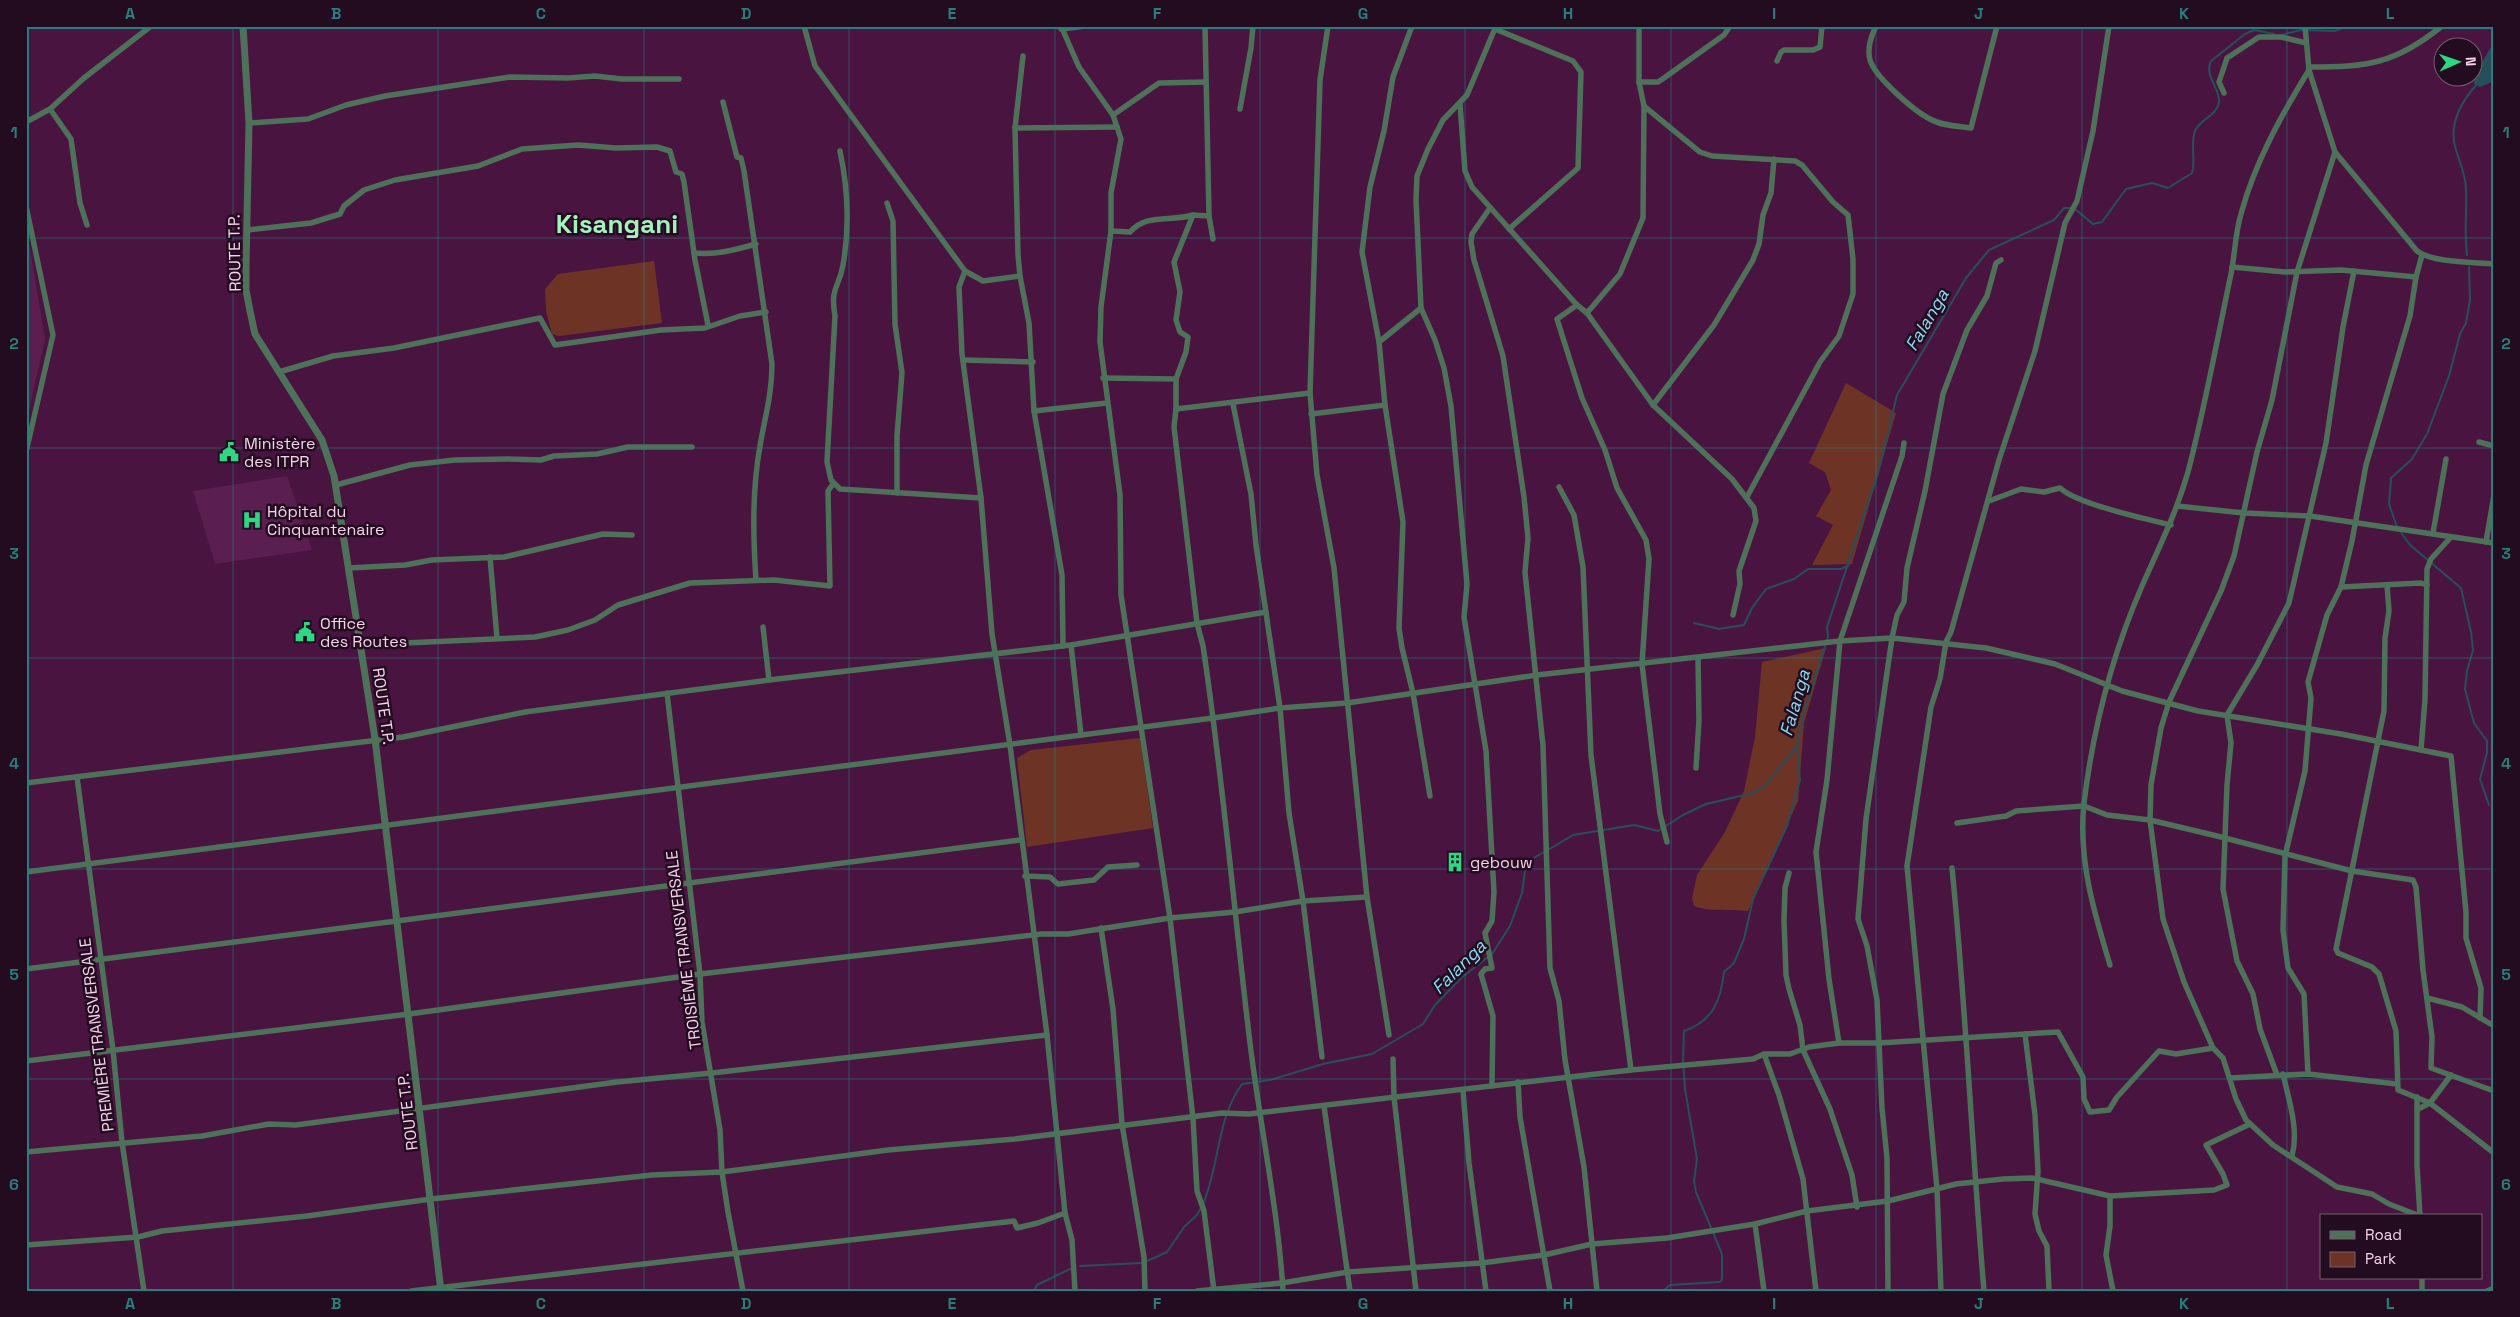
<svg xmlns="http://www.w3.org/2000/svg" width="2520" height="1317" font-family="'Space Grotesk',sans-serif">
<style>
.built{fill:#5a1e50}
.green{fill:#6d3426}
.water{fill:#264f59}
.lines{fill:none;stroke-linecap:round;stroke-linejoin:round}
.stream{stroke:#264f59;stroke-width:2}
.minor{stroke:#4e715a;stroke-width:5.5}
.tertiary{stroke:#4e715a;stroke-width:7}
.grid{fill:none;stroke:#267f7b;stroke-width:1;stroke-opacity:0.55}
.labels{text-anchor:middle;stroke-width:5;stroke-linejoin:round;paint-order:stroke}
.street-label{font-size:16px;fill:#f6d3ec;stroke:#230c1f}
.poi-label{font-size:16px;fill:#f6d3ec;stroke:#230c1f;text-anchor:start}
.water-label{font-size:18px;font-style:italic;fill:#86def4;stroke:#230c1f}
.town-label{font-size:26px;font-weight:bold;fill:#a5f0bf;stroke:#230c1f}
.neatline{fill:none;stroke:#267f7b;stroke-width:2}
.grid-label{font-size:16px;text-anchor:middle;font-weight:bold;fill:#267f7b}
</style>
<rect width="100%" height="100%" fill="#4a1441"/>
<g class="built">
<path d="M 26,224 L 45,339 L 26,424 Z"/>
<path d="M 287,476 L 312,550 L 215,564 L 193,491 Z"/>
</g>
<g class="green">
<path d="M 654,261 L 662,323 L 559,336 L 552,334 L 546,311 L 545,289 L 558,274 Z"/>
<path d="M 1846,383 L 1896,413 L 1852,564 L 1812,565 L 1833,525 L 1816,516 L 1831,490 L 1825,472 L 1809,463 Z"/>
<path d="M 1826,648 L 1804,723 L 1798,801 L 1748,911 C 1732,909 1707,912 1694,906 L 1692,898 L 1697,875 L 1725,832 L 1744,791 L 1755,737 L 1762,662 Z"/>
<path d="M 1140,738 L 1153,828 L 1027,847 L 1017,758 L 1031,750 Z"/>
</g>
<path class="water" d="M 2494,42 L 2494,81 L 2480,87 L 2474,84 L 2475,74 Z"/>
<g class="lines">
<g class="stream">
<path d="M 2281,35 L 2301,30 L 2335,31 L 2348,26"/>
<path d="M 2075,209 L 2093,224 L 2102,222 L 2126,189 L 2152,183 L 2168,188 L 2192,173 C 2196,160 2190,143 2195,131 C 2200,119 2218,115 2219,102 C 2220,87 2204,77 2211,61 L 2245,34 L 2254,30 L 2274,34"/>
<path d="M 2467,255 C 2464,233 2467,213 2466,190 C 2466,176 2460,163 2456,150 C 2448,126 2461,102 2477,84"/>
<path d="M 2397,527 L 2389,504 L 2391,478 L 2412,459 L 2427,434 L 2449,376 L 2460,334 L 2466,323 L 2470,300 L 2469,267"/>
<path d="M 2400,531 L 2410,545 L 2461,588 L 2471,632 L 2473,650 L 2467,671 L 2465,689 L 2474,723 L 2487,741 L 2487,753 L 2480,779 L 2489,805"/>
<path d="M 1694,623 L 1719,629 L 1744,625 L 1752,608 L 1766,589 L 1794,579 L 1808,569 L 1841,569 L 1849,565"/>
<path d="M 1548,850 L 1573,835 L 1634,825 L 1658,831 L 1683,815 L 1706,804 L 1753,793 L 1766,785 L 1797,746 L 1803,715 L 1828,637 L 1827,627 L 1878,473 L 1897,395 L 1966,278 L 1989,250 L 2054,220 L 2064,208 L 2070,208"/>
<path d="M 1203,1204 C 1220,1165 1216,1120 1242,1084 L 1270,1080 L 1323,1064 L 1372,1054 L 1423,1024 L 1435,1005 L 1461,978 L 1492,954 L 1510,926 L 1522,893 L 1525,870 L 1532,859 L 1544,852"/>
<path d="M 1147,1261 L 1167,1252 L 1184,1227 L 1197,1215 L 1201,1208"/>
<path d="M 1080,1266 L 1142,1263"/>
<path d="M 1034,1291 L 1037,1285 L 1070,1269"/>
<path d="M 1663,1291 L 1670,1285 L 1720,1282 L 1722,1279 L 1722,1254 L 1696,1192 L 1694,1181 L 1697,1159 L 1685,1089 L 1683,1060 L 1684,1031 C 1713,1021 1721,1000 1724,972 L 1734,963 L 1744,939 L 1753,899 L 1787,826 L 1800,780 L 1797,747"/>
</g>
<g class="minor">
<path d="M 804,26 L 815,66 L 965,271 L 983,281 L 1020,276"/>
<path d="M 1061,26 L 1079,67 L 1113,115 L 1121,139 L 1111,193 L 1111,231 L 1101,307 L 1100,342 L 1120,495 L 1121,595 L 1170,918 L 1193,1118 L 1197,1191 L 1204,1211 L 1214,1291"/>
<path d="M 1205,26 L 1209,216 L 1213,239"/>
<path d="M 1328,26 L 1320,80 L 1310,393 L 1317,475 L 1334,568 L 1367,897 L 1389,1035"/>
<path d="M 1412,26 L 1393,77 L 1384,131 L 1370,187 L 1362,252 L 1379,342 L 1385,405 L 1403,522 L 1399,628 L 1402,648 L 1413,693 L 1430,796"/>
<path d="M 1876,26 C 1871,37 1867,48 1870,60 C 1875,77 1914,111 1930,119 C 1942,126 1958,126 1971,128 L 1997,26"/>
<path d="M 2305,26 L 2309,70 L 2335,152 L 2417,251 C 2433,263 2473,262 2494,264"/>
<path d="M 1061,29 L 1086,26"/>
<path d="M 1495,29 L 1573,61 L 1581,72 L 1578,168 L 1509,229"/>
<path d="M 1023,56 L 1015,128 L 1018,255 L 1020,276 L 1029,323 L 1034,411 L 1062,575 L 1063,646"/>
<path d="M 1777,61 L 1781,52 L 1784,50 L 1813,50 L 1820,47 L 1822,26"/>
<path d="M 2309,67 C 2368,67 2395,64 2442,26"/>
<path d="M 1639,82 L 1658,82 L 1664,78 L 1724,35 L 1730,26"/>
<path d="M 2224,93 L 2219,82 L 2227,58 L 2259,37 L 2281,37 L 2306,43"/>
<path d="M 723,102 L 737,157 L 741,158 L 744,171 L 772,364 C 772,394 765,417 760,446 C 752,491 753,535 756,580"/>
<path d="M 1460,104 L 1465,171 L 1472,187 L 1577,305 L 1587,313 L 1653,405 L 1732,479 L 1754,508 L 1756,521 L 1739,571 L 1740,584 L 1733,615"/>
<path d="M 1644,106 L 1700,152 L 1712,156 L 1795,161 L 1802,165 L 1833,202 L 1848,215 L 1853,259 L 1853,294 L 1839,336 L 1820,362 L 1747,497"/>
<path d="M 50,109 L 71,139 L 80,203 L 87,225"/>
<path d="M 1240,109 L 1251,48 L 1253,26"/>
<path d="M 1113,115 L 1159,83 L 1205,82"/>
<path d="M 26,122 L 50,109 L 84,78 L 151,26"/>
<path d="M 249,123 L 308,119 L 346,105 L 385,96 L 510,77 L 568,78 L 595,76 L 622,79 L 679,79"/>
<path d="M 1015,128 L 1117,127"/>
<path d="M 840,151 C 848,189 850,226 843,265 C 839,289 830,286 835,316 L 827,462 L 831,480 L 840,489 L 981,498"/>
<path d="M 2335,152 L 2297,272 L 2272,400 L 2257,452 L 2234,556 L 2221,591 L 2169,702 L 2161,728 L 2151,785 L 2150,820 L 2163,919 L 2184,982 L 2213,1048 L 2223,1058 L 2236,1099 L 2246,1120 L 2273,1145 L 2337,1187 L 2372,1194 L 2389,1204 L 2420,1216"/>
<path d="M 887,203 L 893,221 L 895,324 L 902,373 L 897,436 L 897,493"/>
<path d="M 26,206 L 53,335 L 26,452"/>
<path d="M 1490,208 L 1472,234 L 1471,242 L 1474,260 L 1503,356 L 1524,497 L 1528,538 L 1525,572 L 1543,746 L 1550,968 L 1559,1001 L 1565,1060 L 1584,1167 L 1597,1291"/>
<path d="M 1209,216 L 1193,215 L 1174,262 L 1180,292 L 1176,320 L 1180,332 L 1188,337 L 1186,352 L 1176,379 L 1176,409 L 1174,427 L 1197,623 L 1203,646 C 1223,778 1234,911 1250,1043 C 1260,1126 1278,1208 1283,1291"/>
<path d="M 247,230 L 311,223 L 340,214 L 344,206 L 364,190 L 395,180 L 478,166 L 522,149 L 578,145 L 616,148 L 657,147 L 670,151 L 676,172 L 682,174 L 684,182 L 695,260 L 708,325"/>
<path d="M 1111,231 L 1130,232 C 1147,213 1170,222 1193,215"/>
<path d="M 694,253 C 716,255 735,250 756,244"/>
<path d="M 2232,267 L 2285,272 L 2341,270 L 2416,277 L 2422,255"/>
<path d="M 965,271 L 959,287 L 962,354 L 981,498 L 992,634 L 1010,745 L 1047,1035 L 1065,1213 L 1072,1240 L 1075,1291"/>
<path d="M 1577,305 L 1557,319 L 1582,398 L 1605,450 L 1617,488 L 1646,540 L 1649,559 L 1642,664 L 1660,814 L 1667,842"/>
<path d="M 1587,313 L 1620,274 L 1643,218 L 1644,106 L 1639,82 L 1639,26"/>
<path d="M 1379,342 L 1421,308"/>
<path d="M 963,360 L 1033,362"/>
<path d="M 279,372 L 333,356 L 394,348 L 540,318 L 555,345 L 661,330 L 705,328 L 740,316 L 766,312"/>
<path d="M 1103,378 L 1176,379"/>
<path d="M 1233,404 L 1251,494 L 1256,545 L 1280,708 L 1289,813 L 1303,901 L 1322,1057"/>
<path d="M 1653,405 L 1714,325 L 1753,260 L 1759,244 L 1763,215 L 1771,193 L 1774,159"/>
<path d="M 1176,409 L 1310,393"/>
<path d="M 1034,411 L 1107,403"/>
<path d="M 1311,414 L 1385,405"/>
<path d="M 2479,442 L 2494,446"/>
<path d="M 336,485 L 410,465 L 455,460 L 507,459 L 541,460 L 554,456 L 597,454 L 628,447 L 692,447"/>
<path d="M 1559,487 L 1574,515 L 1583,567 L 1591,755 L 1631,1070"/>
<path d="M 1989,501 L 2021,489 L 2044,492 L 2060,488 C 2077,504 2146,519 2171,525"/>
<path d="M 2177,506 L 2244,513 L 2310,516 L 2494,543"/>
<path d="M 2433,533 L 2446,459"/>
<path d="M 2486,542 L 2494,495"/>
<path d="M 490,557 L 497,638"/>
<path d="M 349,568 L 405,565 L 432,560 L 504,557 L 603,534 L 632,535"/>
<path d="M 2387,585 L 2389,611 L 2385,638 L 2384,711 L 2336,949 L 2338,953 L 2372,967 L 2379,974 L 2396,1031 L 2398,1090 L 2430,1103 L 2494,1153"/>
<path d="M 2341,587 L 2421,583 L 2427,585"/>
<path d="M 763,627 L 769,680"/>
<path d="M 361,645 L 535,637 L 568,630 L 595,620 L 618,605 L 690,583 L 774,580 L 830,586 L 828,491 L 833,484"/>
<path d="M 1071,645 L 1081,735"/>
<path d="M 667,693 L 700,974 L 702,1022 L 720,1130 L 722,1172 L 728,1212 L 743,1291"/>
<path d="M 2421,750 L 2425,699 L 2427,569 L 2431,559 L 2451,537"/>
<path d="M 1696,768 L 1699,720 L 1698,658"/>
<path d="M 77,777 L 113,1050 L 122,1142 L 144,1291"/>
<path d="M 26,783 L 403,737 L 525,712 L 769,680 L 1071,645 L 1266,612"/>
<path d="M 1957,823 L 2006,816 L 2016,811 L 2084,806 L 2107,815 L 2150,820 L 2217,836 L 2352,871 L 2413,880 L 2416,887 L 2423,970 L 2432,1037 L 2431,1068 L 2494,1091"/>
<path d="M 1952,868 C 1966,1008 1972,1150 1984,1291"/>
<path d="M 26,872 L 1213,718 L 1280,708 L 1347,703 L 1537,675 L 1840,641 L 1892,638 L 1986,648 L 2055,664 L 2122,691 L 2198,711 L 2341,734 L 2451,756 L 2466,912 L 2466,938 L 2481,988 L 2480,1018"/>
<path d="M 1789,873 L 1785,888 L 1784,920 L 1786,975 L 1789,989 L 1800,1025 L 1803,1050 L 1830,1109 L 1852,1175 L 1857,1207"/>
<path d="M 1025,876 L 1050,877 L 1058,884 L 1094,880 L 1108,867 L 1137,865"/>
<path d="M 1101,928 L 1113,1009 L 1122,1124 L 1144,1257 L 1145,1291"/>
<path d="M 2110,965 C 2094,912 2078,860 2084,803 C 2093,729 2112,655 2142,586 C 2159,547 2176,514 2188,472 C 2205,407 2217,340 2231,274 C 2235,254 2235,234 2241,214 C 2255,162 2281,116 2309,70"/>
<path d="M 26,969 L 1020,840"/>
<path d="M 2427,998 L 2462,1007 L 2494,1026"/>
<path d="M 2025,1034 L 2035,1115 L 2038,1171 L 2035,1214 L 2039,1231 L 2047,1246 L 2049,1291"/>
<path d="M 1839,1043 L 1829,979 L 1816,852 L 1827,780 L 1840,641 L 1902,456 L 1904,443"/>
<path d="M 1764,1054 L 1779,1095 L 1803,1179 L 1816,1291"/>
<path d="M 1393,1059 L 1394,1097 L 1416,1291"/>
<path d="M 26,1061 L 409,1014 L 700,974 L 1041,934 L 1068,934 L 1170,918 L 1235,912 L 1303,901 L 1367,897"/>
<path d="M 2283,1074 C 2289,1101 2299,1129 2292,1156"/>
<path d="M 2308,1074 L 2304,994 L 2288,968 L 2283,930 L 2285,856 L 2305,771 L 2311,698 L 2308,682 L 2327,615 L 2341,587 L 2352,541 L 2366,465 L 2410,316 L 2416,277"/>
<path d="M 2277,1075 L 2260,1029 L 2253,994 L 2237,961 L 2223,889 L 2227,785 L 2231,743 L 2227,715 L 2257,665 L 2289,603 L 2326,443 L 2343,327 L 2354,271"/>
<path d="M 2230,1078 L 2308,1074 L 2397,1084"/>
<path d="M 1518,1082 L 1520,1117 L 1550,1291"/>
<path d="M 1492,1086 L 1493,1016 L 1481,974 L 1485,969 L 1492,968 L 1485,933 L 1492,921 L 1494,892 L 1486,751 L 1464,617 L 1467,584 L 1451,406 L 1444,368 L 1435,340 L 1421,308 L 1416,200 L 1417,176 L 1428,149 L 1443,120 L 1467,95 L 1496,26"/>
<path d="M 1463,1091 L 1469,1163 L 1486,1291"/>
<path d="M 2417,1097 L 2417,1166 L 2420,1216"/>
<path d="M 1324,1106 L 1350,1291"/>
<path d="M 2418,1109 L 2430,1103 L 2451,1075"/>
<path d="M 26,1152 L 202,1136 L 269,1124 L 296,1125 L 617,1082 L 712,1073 L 1047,1035"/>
<path d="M 2110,1196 L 2110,1226 L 2106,1255 L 2113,1291"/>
<path d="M 1755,1224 L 1764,1291"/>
<path d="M 26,1245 L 138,1237 L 162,1231 L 307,1216 L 431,1199 L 652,1175 L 722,1172 L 888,1150 L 1015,1139 L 1222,1113 L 1249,1114 L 1631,1070 L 1753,1059 L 1764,1054 L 1790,1054 L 1809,1047 L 1839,1043 L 1879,1043 L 2058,1032 L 2083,1077 L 2084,1099 L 2090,1112 L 2109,1110 L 2117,1097 L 2159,1051 L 2176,1054 L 2213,1048"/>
<path d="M 2422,1278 L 2422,1291"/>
<path d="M 411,1291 L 1014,1221 L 1017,1228 L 1038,1223 L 1065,1213"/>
<path d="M 1197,1291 L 1282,1283 L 1348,1272 L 1481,1263 L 1544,1255 L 1592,1244 L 1667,1238 L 1755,1224 L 1807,1211 L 1888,1201 L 1956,1184 L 2003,1179 L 2032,1178 L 2110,1196 L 2214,1190 L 2227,1185 L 2223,1174 L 2206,1145 L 2250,1124"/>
<path d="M 1888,1291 L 1887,1158 L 1882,1108 L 1877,1000 L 1867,946 L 1858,919 L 1866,819 L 1892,638 L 1897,615 L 1904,602 L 1907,568 L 1925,491 L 1943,394 L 1967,330 L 1987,296 L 1996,263 L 2001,260"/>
<path d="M 1941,1291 L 1937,1189 L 1907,866 L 1931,707 L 1940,679 L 1946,642 L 1951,632 L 1999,460 L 2035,351 L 2065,223 L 2077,201 L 2093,131 L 2109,26"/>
<path d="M 2487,1291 L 2494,1288"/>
</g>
<path class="tertiary" d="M 243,26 L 249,123 L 246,266 L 246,290 L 250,311 L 255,334 L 322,440 L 334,476 L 375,739 L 441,1291"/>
</g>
<path class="grid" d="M 233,26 L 233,1291M 438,26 L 438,1291M 644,26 L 644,1291M 849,26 L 849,1291M 1055,26 L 1055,1291M 1260,26 L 1260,1291M 1465,26 L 1465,1291M 1671,26 L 1671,1291M 1876,26 L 1876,1291M 2082,26 L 2082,1291M 2287,26 L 2287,1291M 26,238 L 2494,238M 26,448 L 2494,448M 26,658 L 2494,658M 26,869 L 2494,869M 26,1079 L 2494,1079"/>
<defs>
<symbol id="civic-bare" viewBox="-9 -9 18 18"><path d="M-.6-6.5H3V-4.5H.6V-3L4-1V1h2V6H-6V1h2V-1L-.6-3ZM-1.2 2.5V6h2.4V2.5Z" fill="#2dd884" stroke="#230c1f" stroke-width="2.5" paint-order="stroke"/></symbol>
<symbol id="hospital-bare" viewBox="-9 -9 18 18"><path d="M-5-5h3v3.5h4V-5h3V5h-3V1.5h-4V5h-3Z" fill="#2dd884" stroke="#230c1f" stroke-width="2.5" paint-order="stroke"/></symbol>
<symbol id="building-bare" viewBox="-9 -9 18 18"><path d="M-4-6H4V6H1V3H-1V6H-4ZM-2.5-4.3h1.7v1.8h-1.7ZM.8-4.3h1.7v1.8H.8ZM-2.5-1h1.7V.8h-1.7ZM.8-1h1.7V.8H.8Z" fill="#2dd884" stroke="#230c1f" stroke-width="2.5" paint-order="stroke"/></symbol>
</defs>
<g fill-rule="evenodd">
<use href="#civic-bare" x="215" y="438" width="28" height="28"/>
<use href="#hospital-bare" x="238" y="506" width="28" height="28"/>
<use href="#civic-bare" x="291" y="618" width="28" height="28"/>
<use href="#building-bare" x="1441" y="848" width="28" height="28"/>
</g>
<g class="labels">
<g class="street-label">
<text transform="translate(234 253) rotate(-91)" y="6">ROUTE T.P.</text>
<text transform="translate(384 706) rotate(82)" y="6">ROUTE T.P.</text>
<text transform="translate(683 950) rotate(-97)" y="6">TROISIÈME TRANSVERSALE</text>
<text transform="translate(96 1035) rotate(-97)" y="6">PREMIÈRE TRANSVERSALE</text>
<text transform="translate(407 1112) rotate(-97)" y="6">ROUTE T.P.</text>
</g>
<g class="poi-label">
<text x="244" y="449">Ministère<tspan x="244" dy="18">des ITPR</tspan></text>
<text x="267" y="517">Hôpital du<tspan x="267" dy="18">Cinquantenaire</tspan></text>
<text x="320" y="629">Office<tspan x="320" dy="18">des Routes</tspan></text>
<text x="1470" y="868">gebouw</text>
</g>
<g class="water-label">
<text transform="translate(1927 320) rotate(-60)" y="6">Falanga</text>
<text transform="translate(1795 703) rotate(-74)" y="6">Falanga</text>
<text transform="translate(1459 967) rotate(-45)" y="6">Falanga</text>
</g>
<g class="town-label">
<text x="617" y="233">Kisangani</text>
</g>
</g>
<rect width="2520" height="1317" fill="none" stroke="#230c1f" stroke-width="55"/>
<rect x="2320" y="1214" width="162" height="65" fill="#230c1f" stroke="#775c71"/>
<rect x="2330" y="1231" width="25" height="8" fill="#4e715a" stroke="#775c71"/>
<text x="2365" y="1240" font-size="15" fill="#f6d3ec">Road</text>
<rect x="2330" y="1252" width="25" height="15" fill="#6d3426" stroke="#775c71"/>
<text x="2365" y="1264" font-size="15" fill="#f6d3ec">Park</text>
<g transform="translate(2458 62) rotate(88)"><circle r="24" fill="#230c1f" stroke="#775c71"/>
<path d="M0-4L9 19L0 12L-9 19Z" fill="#2dd884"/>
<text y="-8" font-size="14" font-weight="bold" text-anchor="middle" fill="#f6d3ec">N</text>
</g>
<rect x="28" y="28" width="2464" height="1262" class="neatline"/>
<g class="grid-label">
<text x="130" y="19">A</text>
<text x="336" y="19">B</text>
<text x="541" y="19">C</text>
<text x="746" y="19">D</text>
<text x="952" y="19">E</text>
<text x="1157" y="19">F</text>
<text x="1363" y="19">G</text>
<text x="1568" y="19">H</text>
<text x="1774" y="19">I</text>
<text x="1979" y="19">J</text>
<text x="2184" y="19">K</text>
<text x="2390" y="19">L</text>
<text x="14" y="138">1</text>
<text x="2506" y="138">1</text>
<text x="14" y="349">2</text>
<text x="2506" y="349">2</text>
<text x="14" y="559">3</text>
<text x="2506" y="559">3</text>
<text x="14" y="769">4</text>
<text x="2506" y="769">4</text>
<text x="14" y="980">5</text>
<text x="2506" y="980">5</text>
<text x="14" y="1190">6</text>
<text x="2506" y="1190">6</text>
<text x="130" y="1309">A</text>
<text x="336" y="1309">B</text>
<text x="541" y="1309">C</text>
<text x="746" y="1309">D</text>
<text x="952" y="1309">E</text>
<text x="1157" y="1309">F</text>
<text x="1363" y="1309">G</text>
<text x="1568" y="1309">H</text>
<text x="1774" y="1309">I</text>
<text x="1979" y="1309">J</text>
<text x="2184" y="1309">K</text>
<text x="2390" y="1309">L</text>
</g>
</svg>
